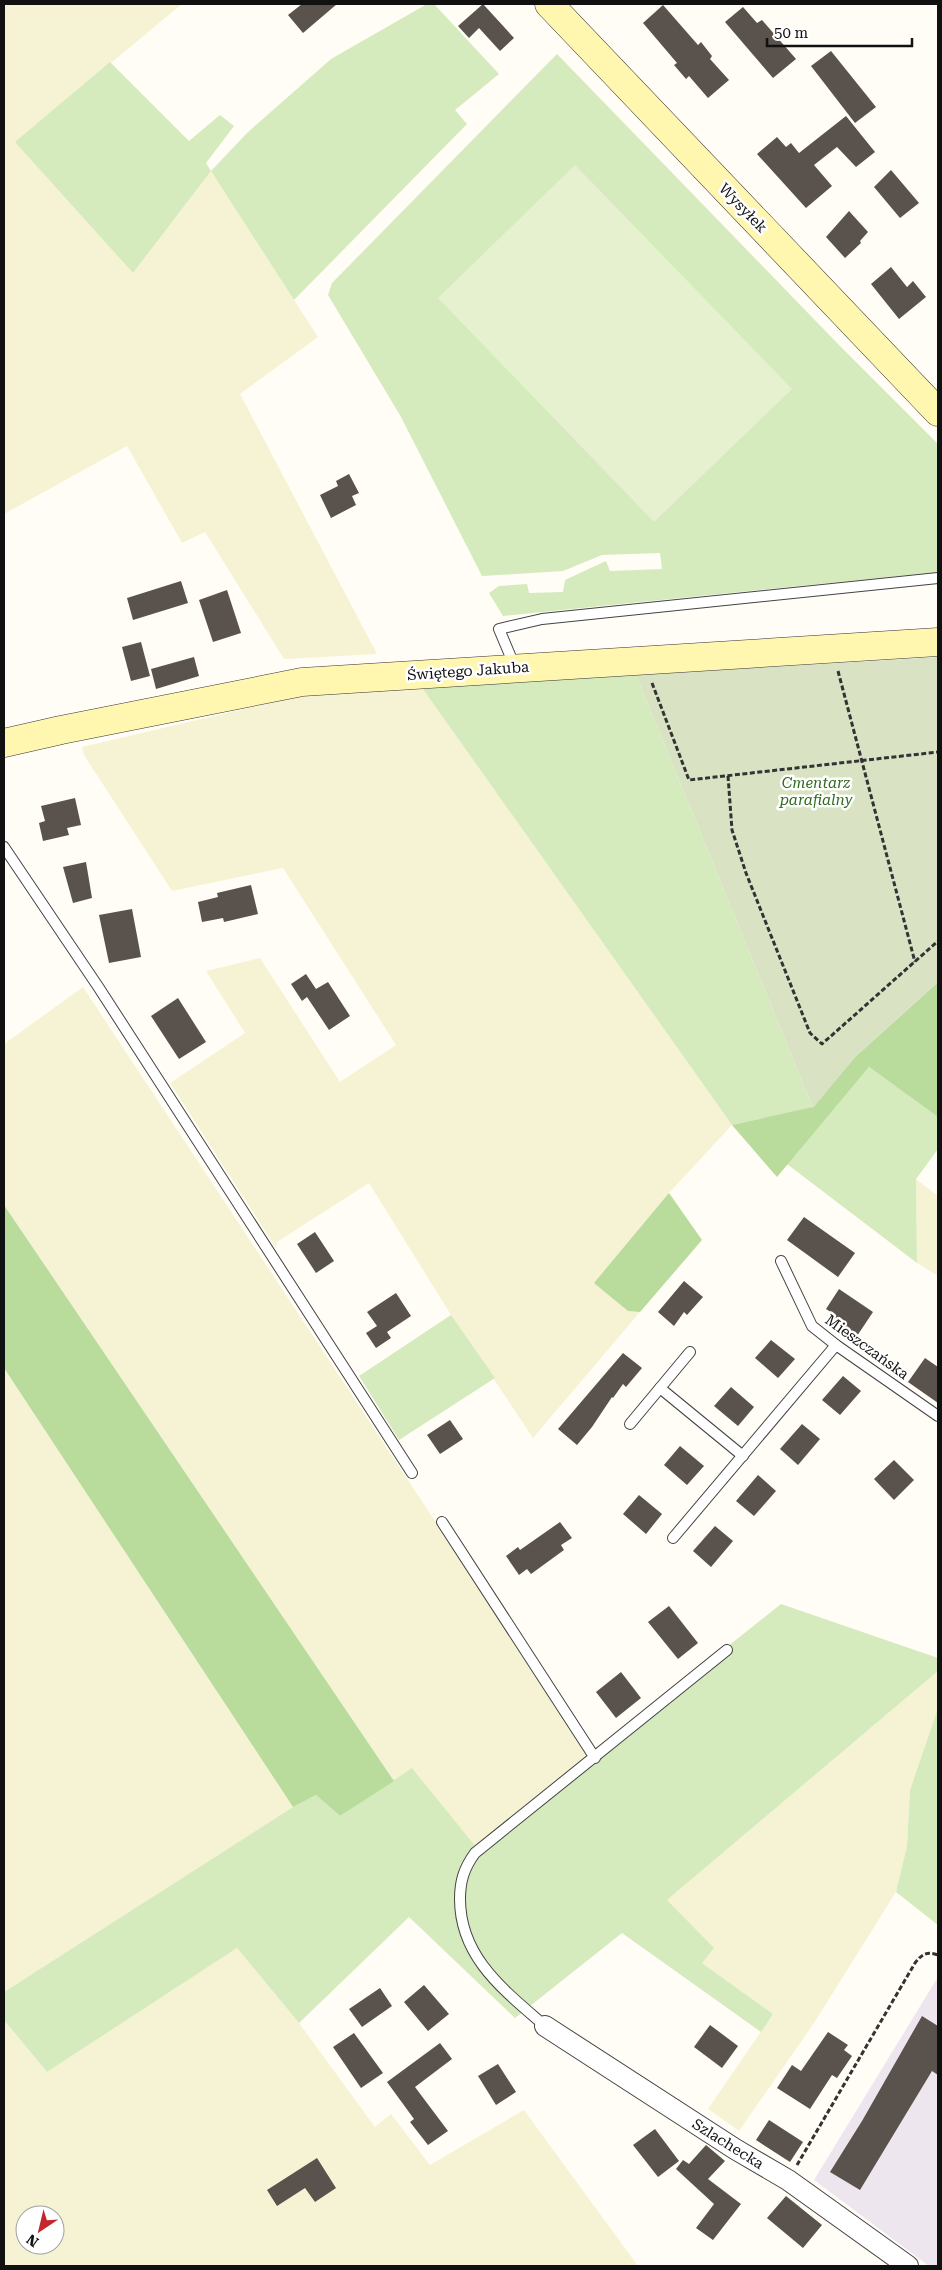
<svg xmlns="http://www.w3.org/2000/svg" width="942" height="2270" font-family="'Roboto Serif',serif">
<style>
.industrial{fill:#eee6ef}
.farmland{fill:#f6f3d4;fill-rule:evenodd}
.green{fill:#d5ebbd}
.forest{fill:#b9dc9c}
.cemetery{fill:#d9e3c4}
.pitch{fill:#e6f2cf}
.building{fill:#5a524d}
.lines{fill:none;stroke-linecap:round;stroke-linejoin:round}
.lane-casing{stroke:#444;stroke-width:12}
.street-casing{stroke:#444;stroke-width:22}
.secondary-casing{stroke:#333;stroke-width:29}
.path{stroke:#333;stroke-width:3;stroke-dasharray:5 2.5;stroke-linecap:butt}
.lane{stroke:#fff;stroke-width:10}
.street{stroke:#fff;stroke-width:20}
.secondary{stroke:#fff6b0;stroke-width:28}
.labels{text-anchor:middle;stroke-width:5;stroke-linejoin:round;paint-order:stroke}
.street-label{font-size:15px;fill:#111;stroke:#fff}
.park-label{font-size:15px;font-style:italic;fill:#2f6b1f;stroke:#fff}
</style>
<rect width="100%" height="100%" fill="#fffdf5"/>
<path class="industrial" d="M 938,1977 L 938,2266 L 929,2266 L 814,2180 Z"/>
<g class="farmland">
<path d="M 4,4 L 182,4 L 16,142 L 133,273 L 211,171 L 318,337 L 240,394 L 377,654 L 284,659 L 205,532 L 182,543 L 127,446 L 4,514 Z"/>
<path d="M 420,685 L 732,1125 L 669,1193 L 628,1311 L 640,1312 L 533,1438 L 451,1315 L 369,1183 L 277,1242 L 276,1248 L 170,1083 L 245,1033 L 206,971 L 260,958 L 340,1082 L 396,1045 L 283,868 L 172,891 L 84,755 L 82,747 L 300,696 Z"/>
<path d="M 83,987 L 431,1515 L 598,1751 L 476,1848 L 413,1769 L 394,1781 L 4,1205 L 4,1044 Z"/>
<path d="M 916,1179 L 938,1196 L 938,1276 L 917,1263 Z"/>
<path d="M 4,1368 L 293,1807 L 4,1992 Z"/>
<path d="M 938,1671 L 938,1708 L 910,1790 L 907,1846 L 896,1892 L 814,2023 L 739,2131 L 708,2109 L 773,2014 L 702,1963 L 667,1900 Z"/>
<path d="M 237,1948 L 299,2023 L 375,2127 L 391,2114 L 430,2165 L 524,2110 L 638,2266 L 4,2266 L 4,2020 L 47,2072 ZM 25,2215 L 55,2215 L 55,2245 L 25,2245 Z"/>
</g>
<g class="green">
<path d="M 427,4 L 434,4 L 499,74 L 455,110 L 467,124 L 294,300 L 211,171 L 133,273 L 15,142 L 110,62 L 189,141 L 220,115 L 234,126 L 206,163 L 211,171 L 247,133 L 331,59 Z"/>
<path d="M 557,54 L 839,345 L 938,444 L 938,572 L 503,616 L 489,593 L 499,586 L 527,584 L 529,593 L 563,592 L 565,580 L 606,561 L 610,571 L 662,569 L 660,553 L 602,555 L 563,571 L 482,576 L 401,417 L 328,295 L 332,283 Z"/>
<path d="M 636,675 L 813,1108 L 732,1125 L 420,685 Z"/>
<path d="M 869,1067 L 938,1117 L 938,1149 L 916,1179 L 917,1263 L 787,1164 Z"/>
<path d="M 451,1315 L 495,1378 L 399,1440 L 359,1376 Z"/>
<path d="M 781,1604 L 938,1658 L 938,1671 L 667,1900 L 714,1948 L 702,1963 L 773,2014 L 761,2032 L 622,1933 L 515,2018 L 409,1917 L 299,2023 L 237,1948 L 47,2072 L 4,2020 L 4,1992 L 293,1807 L 316,1795 L 340,1816 L 412,1768 L 476,1847 Z"/>
<path d="M 938,1708 L 938,1925 L 896,1892 L 907,1846 L 910,1790 Z"/>
</g>
<g class="forest">
<path d="M 938,982 L 938,1117 L 869,1067 L 777,1177 L 732,1125 L 813,1107 L 855,1057 Z"/>
<path d="M 669,1193 L 702,1240 L 640,1312 L 628,1311 L 594,1283 Z"/>
<path d="M 4,1205 L 394,1781 L 340,1816 L 316,1795 L 293,1807 L 4,1368 Z"/>
</g>
<path class="cemetery" d="M 938,657 L 938,982 L 855,1057 L 813,1108 L 636,675 Z"/>
<path class="pitch" d="M 575,165 L 792,389 L 654,522 L 438,298 Z"/>
<g class="building">
<path d="M 302,4 L 337,4 L 303,33 L 288,15 Z"/>
<path d="M 483,4 L 514,38 L 500,51 L 479,28 L 469,38 L 458,26 Z"/>
<path d="M 663,5 L 698,45 L 701,42 L 712,56 L 710,59 L 729,80 L 708,98 L 689,76 L 686,79 L 674,65 L 677,63 L 643,23 Z"/>
<path d="M 743,7 L 757,23 L 762,20 L 796,59 L 773,78 L 725,22 Z"/>
<path d="M 831,51 L 876,107 L 855,123 L 811,66 Z"/>
<path d="M 846,116 L 875,152 L 856,167 L 837,147 L 814,165 L 832,186 L 806,208 L 757,154 L 777,137 L 786,147 L 791,143 L 799,153 Z"/>
<path d="M 891,170 L 919,203 L 900,218 L 874,187 Z"/>
<path d="M 849,211 L 868,232 L 860,241 L 861,243 L 845,258 L 826,237 Z"/>
<path d="M 891,267 L 907,287 L 913,281 L 926,297 L 899,319 L 871,284 Z"/>
<path d="M 349,474 L 359,493 L 352,496 L 356,505 L 331,518 L 320,495 L 338,486 L 336,481 Z"/>
<path d="M 181,581 L 188,603 L 133,620 L 127,598 Z"/>
<path d="M 227,590 L 241,633 L 213,642 L 199,600 Z"/>
<path d="M 141,642 L 150,676 L 131,681 L 122,647 Z"/>
<path d="M 194,657 L 199,676 L 156,689 L 151,669 Z"/>
<path d="M 75,798 L 81,825 L 67,828 L 69,835 L 43,841 L 39,823 L 45,821 L 41,806 Z"/>
<path d="M 86,862 L 92,898 L 73,903 L 63,867 Z"/>
<path d="M 251,885 L 258,914 L 224,922 L 223,918 L 202,922 L 198,902 L 218,897 L 217,893 Z"/>
<path d="M 132,909 L 141,957 L 109,963 L 99,915 Z"/>
<path d="M 306,974 L 316,989 L 328,982 L 350,1016 L 329,1030 L 307,997 L 302,1001 L 291,984 Z"/>
<path d="M 178,998 L 206,1042 L 179,1059 L 151,1016 Z"/>
<path d="M 804,1217 L 855,1253 L 838,1277 L 787,1240 Z"/>
<path d="M 315,1232 L 334,1261 L 316,1273 L 297,1244 Z"/>
<path d="M 684,1281 L 703,1297 L 687,1315 L 684,1312 L 674,1326 L 658,1312 Z"/>
<path d="M 839,1289 L 873,1312 L 857,1336 L 831,1318 L 834,1314 L 826,1309 Z"/>
<path d="M 396,1293 L 411,1316 L 387,1332 L 391,1338 L 376,1348 L 366,1333 L 377,1326 L 367,1312 Z"/>
<path d="M 771,1340 L 795,1359 L 778,1378 L 755,1358 Z"/>
<path d="M 623,1353 L 642,1368 L 626,1387 L 623,1384 L 613,1398 L 612,1397 L 592,1427 L 577,1445 L 558,1429 Z"/>
<path d="M 925,1358 L 938,1367 L 938,1403 L 908,1382 Z"/>
<path d="M 843,1376 L 861,1391 L 840,1415 L 822,1400 Z"/>
<path d="M 731,1387 L 754,1407 L 738,1426 L 714,1406 Z"/>
<path d="M 450,1420 L 463,1439 L 440,1454 L 427,1435 Z"/>
<path d="M 802,1424 L 820,1439 L 798,1465 L 780,1449 Z"/>
<path d="M 680,1446 L 704,1466 L 687,1485 L 664,1465 Z"/>
<path d="M 894,1460 L 914,1480 L 894,1500 L 874,1479 Z"/>
<path d="M 758,1475 L 776,1491 L 754,1516 L 736,1501 Z"/>
<path d="M 639,1495 L 662,1514 L 646,1534 L 623,1514 Z"/>
<path d="M 560,1522 L 572,1538 L 561,1545 L 564,1550 L 531,1574 L 527,1569 L 519,1575 L 506,1556 L 518,1547 L 520,1550 Z"/>
<path d="M 715,1526 L 733,1541 L 711,1567 L 693,1551 Z"/>
<path d="M 669,1606 L 698,1643 L 678,1659 L 648,1622 Z"/>
<path d="M 621,1672 L 641,1698 L 616,1718 L 596,1692 Z"/>
<path d="M 424,1985 L 449,2014 L 428,2031 L 404,2002 Z"/>
<path d="M 380,1988 L 392,2006 L 362,2027 L 349,2009 Z"/>
<path d="M 922,2016 L 938,2026 L 938,2075 L 932,2071 L 860,2190 L 830,2172 L 862,2121 Z"/>
<path d="M 710,2025 L 738,2046 L 722,2068 L 694,2047 Z"/>
<path d="M 828,2032 L 848,2045 L 844,2050 L 852,2056 L 837,2078 L 832,2075 L 810,2109 L 777,2088 L 792,2065 L 801,2071 Z"/>
<path d="M 354,2033 L 383,2073 L 361,2088 L 333,2047 Z"/>
<path d="M 440,2043 L 452,2059 L 415,2087 L 448,2131 L 428,2145 L 410,2122 L 414,2119 L 387,2082 Z"/>
<path d="M 498,2064 L 516,2092 L 496,2105 L 478,2076 Z"/>
<path d="M 769,2120 L 803,2142 L 790,2162 L 756,2140 Z"/>
<path d="M 655,2129 L 679,2161 L 658,2177 L 633,2145 Z"/>
<path d="M 706,2145 L 725,2161 L 708,2179 L 741,2204 L 713,2240 L 696,2228 L 714,2204 L 676,2169 L 683,2160 L 689,2164 Z"/>
<path d="M 317,2158 L 336,2188 L 315,2202 L 305,2188 L 277,2206 L 267,2190 Z"/>
<path d="M 786,2196 L 822,2225 L 803,2248 L 767,2218 Z"/>
</g>
<g class="lines">
<defs>
<g id="lane">
<path d="M 515,667 L 499,629 L 542,619 L 938,578"/>
<path d="M 4,847 L 99,988 L 412,1473"/>
<path d="M 781,1261 L 812,1326 L 836,1345 L 938,1416"/>
<path d="M 660,1388 L 743,1456"/>
<path d="M 630,1424 L 690,1352"/>
<path d="M 442,1522 L 595,1758"/>
<path d="M 673,1538 L 836,1345"/>
<path d="M 545,2026 C 505,1991 460,1958 460,1899 C 460,1881 464,1868 475,1853 L 727,1650"/>
</g>
<path id="street" d="M 545,2026 L 735,2149 L 788,2180 L 908,2266"/>
<g id="secondary">
<path d="M 549,4 L 938,412"/>
<path d="M 4,743 L 61,730 L 302,682 L 938,642"/>
</g>
</defs>
<use href="#lane" class="lane-casing"/>
<use href="#street" class="street-casing"/>
<use href="#secondary" class="secondary-casing"/>
<g class="path">
<path d="M 838,671 L 915,962"/>
<path d="M 652,683 L 689,780 L 938,752"/>
<path d="M 728,776 L 732,830 L 746,873 L 810,1033 L 822,1044 L 938,941"/>
<path d="M 797,2165 L 915,1963 C 922,1954 927,1951 938,1955"/>
</g>
<use href="#lane" class="lane"/>
<use href="#street" class="street"/>
<use href="#secondary" class="secondary"/>
</g>
<g class="labels">
<g class="street-label">
<text transform="translate(743 208) rotate(46)" y="5">Wysyłek</text>
<text transform="translate(468 671) rotate(-4)" y="5">Świętego Jakuba</text>
<text transform="translate(867 1347) rotate(36)" y="5">Mieszczańska</text>
<text transform="translate(728 2144) rotate(32)" y="5">Szlachecka</text>
</g>
<g class="park-label">
<text x="816" y="788">Cmentarz<tspan x="816" dy="17">parafialny</tspan></text>
</g>
</g>
<rect width="942" height="2270" fill="none" stroke="#111111" stroke-width="10"/>
<g transform="translate(40 2230) rotate(215)"><circle r="24" fill="#ffffff" stroke="#a0a0a0"/>
<path d="M0-4L9 19L0 12L-9 19Z" fill="#c4262e"/>
<text y="-8" font-size="14" font-weight="bold" text-anchor="middle" fill="#111111">N</text>
</g>
<path d="M767 38v8h145v-8" fill="none" stroke="#111111" stroke-width="2.5"/>
<text x="774" y="38" font-size="15" fill="#111111" stroke="#ffffff" stroke-width="4" paint-order="stroke">50 m</text>
</svg>
